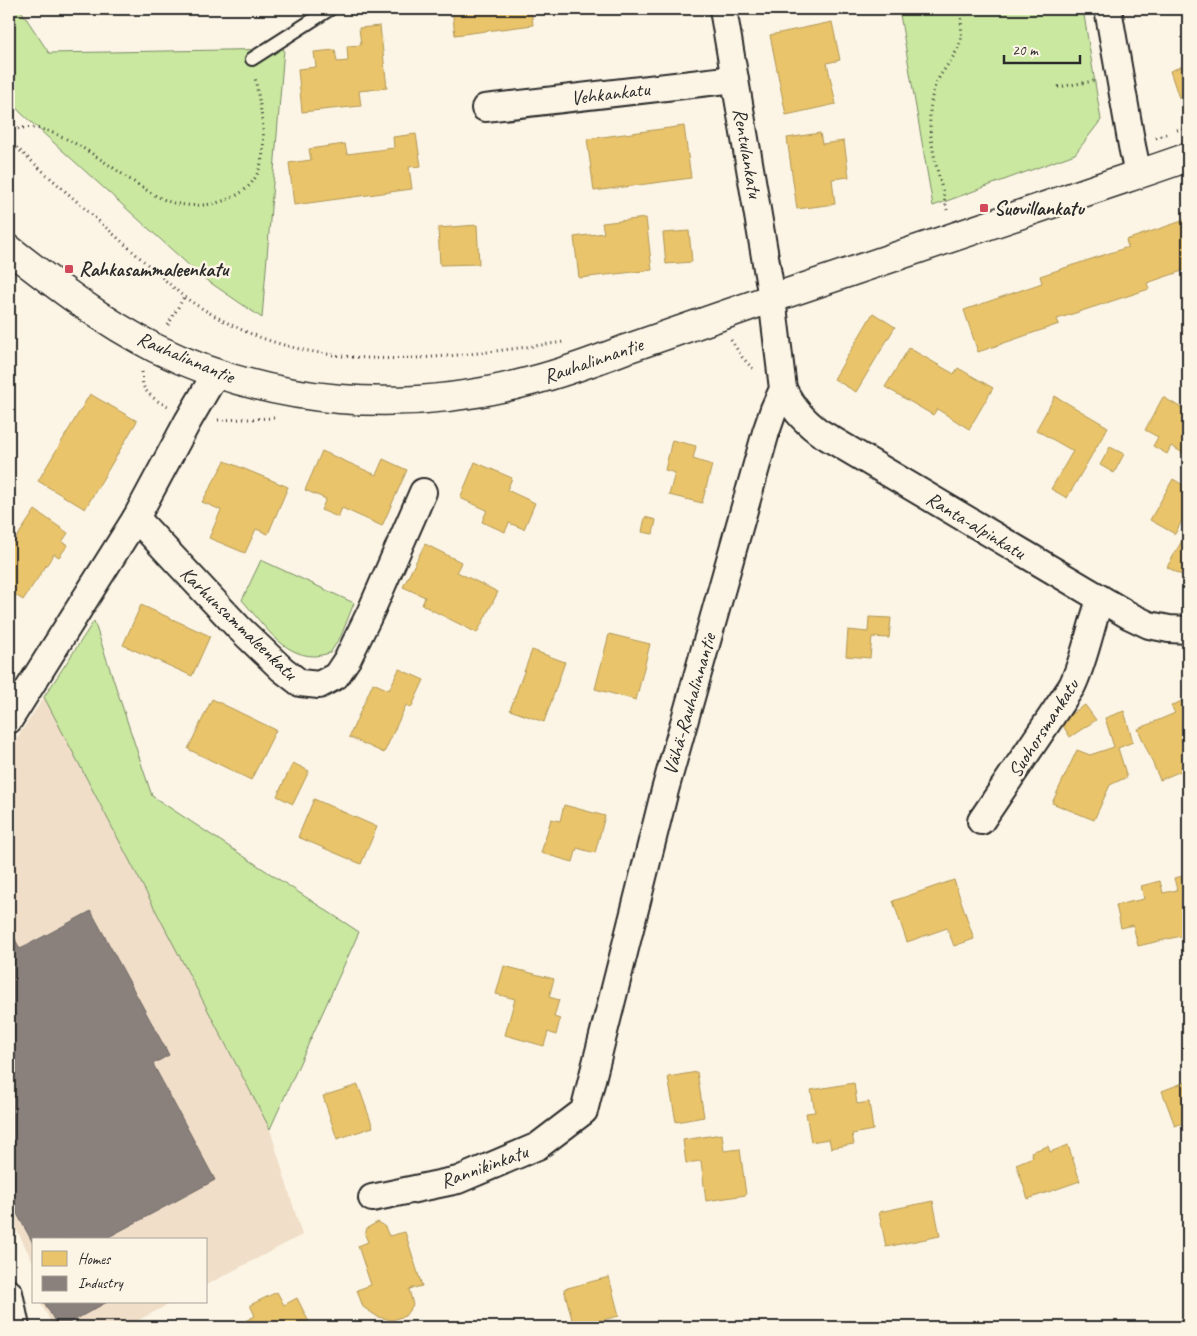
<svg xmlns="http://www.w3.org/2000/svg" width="1197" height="1336" font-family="Caveat,sans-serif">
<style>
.built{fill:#f0dec8}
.green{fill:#cae8a0;stroke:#7a8a66}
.homes{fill:#e9c46a;stroke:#b09657}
.industry{fill:#8a817c;stroke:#6e6764}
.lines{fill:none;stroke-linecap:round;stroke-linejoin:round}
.lane-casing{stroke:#2b2b2b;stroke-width:16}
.street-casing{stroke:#2b2b2b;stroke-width:30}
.secondary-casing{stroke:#2b2b2b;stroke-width:31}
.path{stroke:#2b2b2b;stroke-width:3;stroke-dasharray:1 4;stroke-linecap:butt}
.lane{stroke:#fcf5e5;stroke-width:12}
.street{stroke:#fcf5e5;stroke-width:26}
.secondary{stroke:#fcf5e5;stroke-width:28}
.poi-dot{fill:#d1495b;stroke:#fcf5e5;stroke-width:2}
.labels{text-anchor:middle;stroke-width:5;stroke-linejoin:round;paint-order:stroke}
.street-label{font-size:20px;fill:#2b2b2b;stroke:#fcf5e5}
.poi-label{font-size:20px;font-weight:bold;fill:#2b2b2b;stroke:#fcf5e5;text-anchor:start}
</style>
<rect width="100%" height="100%" fill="#fcf5e5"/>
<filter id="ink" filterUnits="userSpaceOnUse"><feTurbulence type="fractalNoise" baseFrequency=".02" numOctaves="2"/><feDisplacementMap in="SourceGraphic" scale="10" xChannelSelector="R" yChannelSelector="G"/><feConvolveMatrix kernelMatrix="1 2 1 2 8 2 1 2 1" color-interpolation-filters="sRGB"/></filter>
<g filter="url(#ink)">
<g class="built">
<path d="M 44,697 L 270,1129 L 302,1235 L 206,1285 L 206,1240 L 34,1240 L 34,1264 L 9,1215 L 9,750 Z"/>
<path d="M 40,1302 L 173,1302 L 125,1327 L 80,1327 L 73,1314 L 52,1324 Z"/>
</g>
<g class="green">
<path d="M 9,9 L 20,9 L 49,53 L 284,49 L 262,318 L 202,277 L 21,113 L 9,100 Z"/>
<path d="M 899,9 L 1083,9 L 1101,120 L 1075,154 L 933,206 Z"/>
<path d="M 261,560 L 354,603 L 341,636 L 330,653 C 325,654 319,656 314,656 C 282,656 261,621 242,600 Z"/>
<path d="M 94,621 L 152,796 L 359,932 L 270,1129 L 44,697 Z"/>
</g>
<g class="homes">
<path d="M 452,9 L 531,9 L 533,25 L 455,35 Z"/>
<path d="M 832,22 L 840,60 L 827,63 L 836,104 L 786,115 L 770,35 Z"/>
<path d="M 380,26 L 387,88 L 359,91 L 361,106 L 302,112 L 298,69 L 316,67 L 314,52 L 335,50 L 337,62 L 348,61 L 347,46 L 361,45 L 359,28 Z"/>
<path d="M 1188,64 L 1188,95 L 1179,98 L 1170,71 Z"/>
<path d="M 684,126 L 691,178 L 594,191 L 587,139 Z"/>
<path d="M 820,133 L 822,144 L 844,141 L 849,177 L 832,179 L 835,204 L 797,209 L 787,138 Z"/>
<path d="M 416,134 L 421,166 L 409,167 L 412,189 L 294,205 L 289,163 L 311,160 L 309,149 L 345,144 L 347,154 L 394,148 L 393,137 Z"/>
<path d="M 646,218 L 652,270 L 579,278 L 574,237 L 604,233 L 602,223 Z"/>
<path d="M 1188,219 L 1188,269 L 1147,283 L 1149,289 L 1057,319 L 1059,324 L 978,352 L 964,310 L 1042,283 L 1040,276 L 1128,247 L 1126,240 Z"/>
<path d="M 477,225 L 479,264 L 440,265 L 438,228 Z"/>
<path d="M 689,231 L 692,262 L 666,264 L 663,233 Z"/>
<path d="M 873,313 L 895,327 L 856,392 L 834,379 Z"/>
<path d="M 909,348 L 954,374 L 958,368 L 993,388 L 969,429 L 937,409 L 933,415 L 885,387 Z"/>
<path d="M 90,394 L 137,421 L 85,509 L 38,481 Z"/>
<path d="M 1055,396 L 1108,427 L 1067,498 L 1051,489 L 1073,451 L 1036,430 Z"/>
<path d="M 1163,397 L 1188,412 L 1188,456 L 1171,446 L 1167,454 L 1153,446 L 1158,437 L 1145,430 Z"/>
<path d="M 672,440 L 696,446 L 693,459 L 712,465 L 702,503 L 669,495 L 675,473 L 665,470 Z"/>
<path d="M 1110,447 L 1124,454 L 1114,473 L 1100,465 Z"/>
<path d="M 322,451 L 376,475 L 383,459 L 407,470 L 382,526 L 342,508 L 338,517 L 321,510 L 326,499 L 305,490 Z"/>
<path d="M 225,461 L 288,487 L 268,534 L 256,529 L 245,553 L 209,538 L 221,510 L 202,502 Z"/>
<path d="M 475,462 L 512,478 L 507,490 L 535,503 L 524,529 L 509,523 L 505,532 L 482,522 L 487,510 L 460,498 Z"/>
<path d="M 1173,479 L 1188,488 L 1188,509 L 1175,534 L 1150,520 Z"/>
<path d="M 35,510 L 68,533 L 62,542 L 68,545 L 59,557 L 54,554 L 23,600 L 9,591 L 9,549 Z"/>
<path d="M 645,517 L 656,520 L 653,534 L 642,532 Z"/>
<path d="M 1188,530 L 1188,566 L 1183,576 L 1167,567 Z"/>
<path d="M 425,544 L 461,562 L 457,572 L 498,592 L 477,633 L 422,605 L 425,597 L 403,587 Z"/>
<path d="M 141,605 L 210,636 L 192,676 L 123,645 Z"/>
<path d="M 869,617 L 891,618 L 889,638 L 872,637 L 870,658 L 846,656 L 848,630 L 868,632 Z"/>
<path d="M 609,634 L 650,644 L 636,700 L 595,689 Z"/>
<path d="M 532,650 L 565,662 L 544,722 L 510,710 Z"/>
<path d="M 399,669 L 424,680 L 411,708 L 406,705 L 384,753 L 349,737 L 373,683 L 389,690 Z"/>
<path d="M 1188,698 L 1188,768 L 1160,780 L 1138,729 L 1175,713 L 1171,706 Z"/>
<path d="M 212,699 L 276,730 L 251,780 L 188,749 Z"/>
<path d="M 1085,705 L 1096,720 L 1070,737 L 1060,721 Z"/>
<path d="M 1124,711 L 1133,742 L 1118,748 L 1127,777 L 1110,785 L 1094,820 L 1052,803 L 1077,750 L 1090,755 L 1114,747 L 1105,718 Z"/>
<path d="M 293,763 L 309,771 L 293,804 L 277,796 Z"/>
<path d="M 314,799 L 377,827 L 361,864 L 298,837 Z"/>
<path d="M 564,805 L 605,816 L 595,853 L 577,848 L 573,862 L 541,853 L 551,819 L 560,821 Z"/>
<path d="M 1188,875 L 1188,908 L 1186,908 L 1187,915 L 1181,917 L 1185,935 L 1138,946 L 1133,925 L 1121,928 L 1116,905 L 1144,899 L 1141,886 L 1160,881 L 1163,893 L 1177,890 L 1174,878 Z"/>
<path d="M 954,880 L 974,939 L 954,946 L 947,928 L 907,942 L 893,901 Z"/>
<path d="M 504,966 L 554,979 L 549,997 L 559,1000 L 554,1017 L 560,1019 L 556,1035 L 548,1032 L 544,1046 L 505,1035 L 515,999 L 496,994 Z"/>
<path d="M 697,1072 L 704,1117 L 676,1122 L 668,1077 Z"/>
<path d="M 1188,1081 L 1188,1121 L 1175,1126 L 1162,1091 Z"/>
<path d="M 854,1083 L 857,1104 L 869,1102 L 873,1130 L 852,1134 L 854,1144 L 831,1148 L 829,1139 L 811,1142 L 806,1113 L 815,1112 L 811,1090 Z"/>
<path d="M 358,1085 L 373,1127 L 337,1139 L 323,1096 Z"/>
<path d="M 722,1134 L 724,1151 L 740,1149 L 746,1195 L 706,1201 L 701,1161 L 686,1163 L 683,1140 Z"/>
<path d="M 1068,1145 L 1080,1181 L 1028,1199 L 1016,1164 L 1033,1157 L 1031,1152 L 1048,1146 L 1050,1152 Z"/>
<path d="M 933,1201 L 940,1236 L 886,1247 L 879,1212 Z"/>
<path d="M 378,1222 L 385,1227 L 389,1236 L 405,1232 L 422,1286 L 409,1289 L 413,1305 L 405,1316 L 392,1320 L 378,1317 L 363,1307 L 357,1290 L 371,1285 L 358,1246 L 368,1242 L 365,1235 L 367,1228 Z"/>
<path d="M 609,1277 L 619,1316 L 574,1327 L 564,1289 Z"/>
<path d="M 277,1292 L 284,1305 L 297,1298 L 310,1324 L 303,1327 L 233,1327 L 255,1316 L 250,1305 Z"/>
</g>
<g class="industry">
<path d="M 91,911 L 169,1055 L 153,1064 L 215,1180 L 103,1240 L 34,1240 L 34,1245 L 9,1199 L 9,927 L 20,949 Z"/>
<path d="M 44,1302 L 107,1302 L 62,1327 L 58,1327 Z"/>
</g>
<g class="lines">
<defs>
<path id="lane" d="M 252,59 L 330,9"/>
<g id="street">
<path d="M 1108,9 L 1132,146 L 1138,174"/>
<path d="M 485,108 L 735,79"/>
<path d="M 783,389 C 793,408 801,418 819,432 L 1130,616 L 1149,625 L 1169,629 L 1188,630"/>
<path d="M 136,518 L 238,627 L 282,669 L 300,683 L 319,685 L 336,676 L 348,658 L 371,611 L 423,492"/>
<path d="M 9,720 L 136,518 L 188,421 L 216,373"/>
<path d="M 981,821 L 1072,686 C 1085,659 1090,628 1100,600"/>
<path d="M 372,1198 L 458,1180 L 538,1146 L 584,1111 L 665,790 L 766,432 L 774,409 L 783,389 L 772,298 L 723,9"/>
<path d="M 9,1293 L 16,1327"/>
</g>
<path id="secondary" d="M 9,249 C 55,285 102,321 155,348 C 273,406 405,415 531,381 C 563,373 595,361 626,349 C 674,332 722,316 770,299 C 867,266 965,233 1063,200 C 1104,185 1147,172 1188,157"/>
</defs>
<use href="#lane" class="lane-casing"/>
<use href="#street" class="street-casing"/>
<use href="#secondary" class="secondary-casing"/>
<g class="path">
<path d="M 1058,87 L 1094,81"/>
<path d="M 1177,130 L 1188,127"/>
<path d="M 9,133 C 50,106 129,188 170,202 C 190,208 214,206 233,197 C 279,176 261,115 255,77"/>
<path d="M 1156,138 L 1169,133"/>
<path d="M 9,141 L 184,297 C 202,309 221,320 240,329 C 343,376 457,356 564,342"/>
<path d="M 947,210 C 939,172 921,125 935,86 C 941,70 957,57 961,39 C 962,30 961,19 961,9"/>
<path d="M 168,325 L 184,297"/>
<path d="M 731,340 L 742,357 L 755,371"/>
<path d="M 142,372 C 143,376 142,381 143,385 C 146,394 159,403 168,406"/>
<path d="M 218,420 L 274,418"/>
</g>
<use href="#lane" class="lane"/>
<use href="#street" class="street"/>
<use href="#secondary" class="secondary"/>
</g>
</g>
<g class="poi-dot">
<rect x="979" y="203" width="10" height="10" rx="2.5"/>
<rect x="64" y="264" width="10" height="10" rx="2.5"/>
</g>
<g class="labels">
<g class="street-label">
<text transform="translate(610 93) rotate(-7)" y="7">Vehkankatu</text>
<text transform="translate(748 153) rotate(80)" y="7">Rentulankatu</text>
<text transform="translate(186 357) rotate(23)" y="7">Rauhalinnantie</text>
<text transform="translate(593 360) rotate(-19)" y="7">Rauhalinnantie</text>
<text transform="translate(976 525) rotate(31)" y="7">Ranta-alpinkatu</text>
<text transform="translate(239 623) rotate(44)" y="7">Karhunsammaleenkatu</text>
<text transform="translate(689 704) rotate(-74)" y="7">Vähä-Rauhalinnantie</text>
<text transform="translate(1043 728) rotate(-57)" y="7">Suohorsmankatu</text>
<text transform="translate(484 1166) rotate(-20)" y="7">Rannikinkatu</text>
</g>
<g class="poi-label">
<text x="994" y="215">Suovillankatu</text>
<text x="79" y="276">Rahkasammaleenkatu</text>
</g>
</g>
<rect width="1197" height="1336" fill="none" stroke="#fcf5e5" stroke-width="30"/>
<rect x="15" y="15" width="1167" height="1306" fill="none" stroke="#2b2b2b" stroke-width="2" filter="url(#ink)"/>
<rect x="32" y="1238" width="175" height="65" fill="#fcf5e5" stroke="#a8a49b"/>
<rect x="42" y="1251" width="25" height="15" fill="#e9c46a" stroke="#a8a49b"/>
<text x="78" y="1264" font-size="15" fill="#2b2b2b">Homes</text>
<rect x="42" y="1276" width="25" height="15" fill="#8a817c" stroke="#a8a49b"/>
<text x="78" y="1288" font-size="15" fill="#2b2b2b">Industry</text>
<path d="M1004 55v8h76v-8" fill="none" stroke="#2b2b2b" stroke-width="2.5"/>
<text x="1012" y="55" font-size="15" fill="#2b2b2b" stroke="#fcf5e5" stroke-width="4" paint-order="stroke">20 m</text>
</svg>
